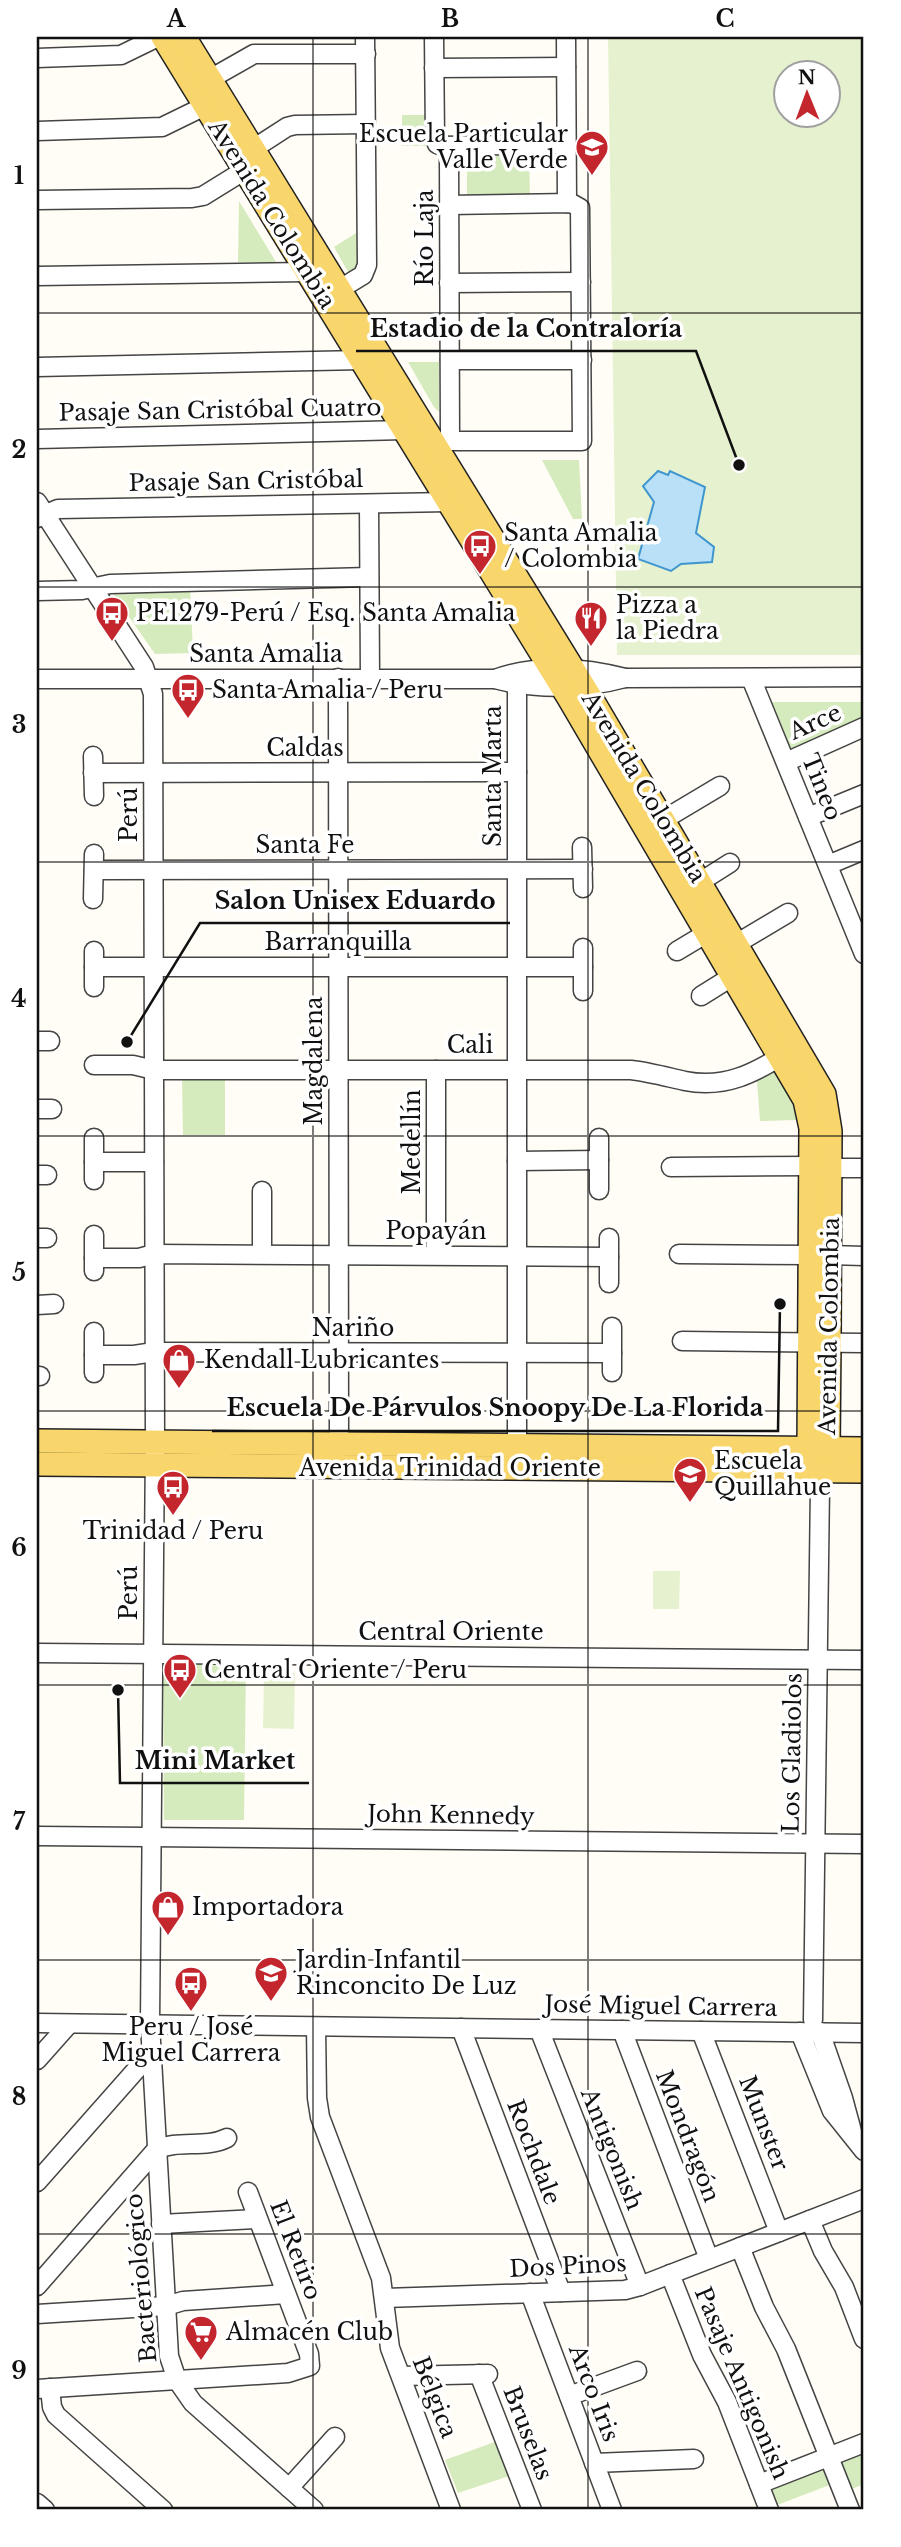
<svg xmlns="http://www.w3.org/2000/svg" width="901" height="2547" font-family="'Libre Baskerville',serif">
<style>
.green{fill:#d5ebbd}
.pitch{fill:#e6f2cf;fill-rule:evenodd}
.water{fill:#b9e0f7;stroke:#3f96cf;stroke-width:2}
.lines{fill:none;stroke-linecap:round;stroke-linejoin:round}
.minor-casing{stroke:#444;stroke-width:21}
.major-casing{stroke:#222;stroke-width:26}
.minor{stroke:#fff;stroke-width:18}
.major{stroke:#f9d66b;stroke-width:23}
.grid{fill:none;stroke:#111;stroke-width:2;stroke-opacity:0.55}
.labels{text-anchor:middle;stroke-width:7;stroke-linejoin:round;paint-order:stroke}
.poi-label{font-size:23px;fill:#111;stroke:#fff;text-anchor:start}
.street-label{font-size:23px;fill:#111;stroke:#fff}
.leader{fill:none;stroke:#111;stroke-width:2.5}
.callout-dot{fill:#111;stroke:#fff;stroke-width:2.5}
.callout-label{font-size:24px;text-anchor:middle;font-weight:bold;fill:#111;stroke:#fff;stroke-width:7;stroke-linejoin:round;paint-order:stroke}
.neatline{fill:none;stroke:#111;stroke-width:2.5}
.grid-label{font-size:23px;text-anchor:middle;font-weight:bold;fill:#111}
</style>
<rect width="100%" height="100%" fill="#fffdf5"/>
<g class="green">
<rect x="402" y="115" width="24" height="31"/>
<path d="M 467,148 L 529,148 L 530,200 L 467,202 Z"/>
<path d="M 239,201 L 276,262 L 238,262 Z"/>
<path d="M 361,230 L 361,258 L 351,277 L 334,247 Z"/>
<path d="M 408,362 L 439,362 L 439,412 L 434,407 Z"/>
<path d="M 542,460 L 579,460 L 582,519 L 573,519 Z"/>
<path d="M 190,586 L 193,653 L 155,654 L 109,588 Z"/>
<path d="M 768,702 L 864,702 L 864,721 L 789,750 Z"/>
<path d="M 777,1071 L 795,1105 L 796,1120 L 760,1121 L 757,1081 Z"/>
<path d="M 182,1079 L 225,1079 L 225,1135 L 183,1135 Z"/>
<path d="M 246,1663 L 244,1820 L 164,1820 L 163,1664 Z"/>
<path d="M 500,2440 L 512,2475 L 458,2493 L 445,2460 Z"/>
<path d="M 864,2448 L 864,2484 L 847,2491 L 835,2460 Z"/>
<path d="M 825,2466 L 832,2484 L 772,2507 L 765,2488 Z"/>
</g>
<g class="pitch">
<path d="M 608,37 L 864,37 L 864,655 L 617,655 ZM 786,74 L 828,74 L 828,116 L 786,116 Z"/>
<path d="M 653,1571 L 680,1571 L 679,1609 L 653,1609 Z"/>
<path d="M 264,1672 L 295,1673 L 294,1729 L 263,1728 Z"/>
</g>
<path class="water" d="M 658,471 L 668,475 L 670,471 L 705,487 L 696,533 L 714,547 L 712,562 L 681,564 L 671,571 L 638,559 L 654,502 L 643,486 Z"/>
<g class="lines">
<defs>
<g id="minor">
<path d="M 434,37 L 435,138 L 437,144 L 442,146 L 567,144"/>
<path d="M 566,37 L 567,203"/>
<path d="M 37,58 L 121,55 L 158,37"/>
<path d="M 434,68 L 566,67"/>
<path d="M 210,79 L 254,54 L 366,54"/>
<path d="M 37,131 L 162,127 L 205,106"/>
<path d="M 447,146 L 449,157 L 450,441"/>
<path d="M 253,149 L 287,127 L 295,125 L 366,124"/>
<path d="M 37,200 L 192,198 L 203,196 L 245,170"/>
<path d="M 37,276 L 307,272"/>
<path d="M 449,283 L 581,282"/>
<path d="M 340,289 L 363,275 L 367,265 L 365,37"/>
<path d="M 450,360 L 582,360"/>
<path d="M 37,367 L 362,360"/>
<path d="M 37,439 L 404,430"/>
<path d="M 436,445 L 450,441 L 582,441 L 580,208 L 571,203 L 449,205"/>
<path d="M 37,502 L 144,667 L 153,694 L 155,1442 L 150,2024 L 169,2356 L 177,2380 L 193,2403 L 314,2510"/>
<path d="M 369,504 L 370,678"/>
<path d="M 37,518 L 58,509 L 449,502"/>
<path d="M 37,591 L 82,590 L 110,584 L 369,577"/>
<path d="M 338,678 L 339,1444"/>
<path d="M 751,678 L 864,954"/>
<path d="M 37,679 L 495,679 C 535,690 585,689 625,678"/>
<path d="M 495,679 C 535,664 583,667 625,678 L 864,677"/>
<path d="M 517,685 L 517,1445"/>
<path d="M 93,756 L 94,796"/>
<path d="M 786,762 L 864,727"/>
<path d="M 93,773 L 517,772"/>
<path d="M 808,817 L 864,794"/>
<path d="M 663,820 L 720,786"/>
<path d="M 582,847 L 583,888"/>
<path d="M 828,865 L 864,850"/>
<path d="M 94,870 L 583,869"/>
<path d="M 700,882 L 730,863"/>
<path d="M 93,899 L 94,854"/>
<path d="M 736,944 L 788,913"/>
<path d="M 583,948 L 583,991"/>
<path d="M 677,951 L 707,933"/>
<path d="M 94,967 L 583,967"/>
<path d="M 94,987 L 94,951"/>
<path d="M 701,996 L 733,976"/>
<path d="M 37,1041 L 50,1041"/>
<path d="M 94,1065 L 133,1065 L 154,1070 L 631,1070 C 649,1072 667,1077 685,1081 C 725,1089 755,1073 788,1052"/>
<path d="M 436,1070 L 436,1255"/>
<path d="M 37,1109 L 52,1109"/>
<path d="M 94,1138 L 94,1180"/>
<path d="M 599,1138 L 599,1190"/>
<path d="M 517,1161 L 599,1160"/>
<path d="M 94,1162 L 154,1162"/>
<path d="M 671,1167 L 811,1166"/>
<path d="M 830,1168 L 864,1168"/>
<path d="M 37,1175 L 47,1175"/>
<path d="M 262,1191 L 262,1254"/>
<path d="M 94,1235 L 94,1271"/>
<path d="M 37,1238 L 47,1238"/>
<path d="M 609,1238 L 609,1283"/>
<path d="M 679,1254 L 810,1255"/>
<path d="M 829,1255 L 864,1256"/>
<path d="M 94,1258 L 139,1258 L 154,1254 L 609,1257"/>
<path d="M 37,1305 L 54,1304"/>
<path d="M 682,1341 L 864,1343"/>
<path d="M 94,1355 L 134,1355 L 154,1352 L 612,1353"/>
<path d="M 612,1372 L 612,1327"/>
<path d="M 94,1373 L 94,1332"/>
<path d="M 37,1376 L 40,1376"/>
<path d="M 37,1653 L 864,1660"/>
<path d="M 37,1836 L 864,1844"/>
<path d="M 813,2020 L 820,1486"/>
<path d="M 37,2023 L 864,2033"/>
<path d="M 316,2027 L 317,2098 L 320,2117 L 381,2278 L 390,2348 L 451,2510"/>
<path d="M 461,2028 L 561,2292"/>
<path d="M 539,2029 L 640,2286"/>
<path d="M 622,2030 L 709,2259"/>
<path d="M 701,2031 L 779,2232"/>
<path d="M 800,2032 L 832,2111 L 864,2151"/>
<path d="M 820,2032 L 843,2098 L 853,2135"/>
<path d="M 37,2060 L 69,2024"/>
<path d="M 37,2182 L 151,2053"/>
<path d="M 810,2220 L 823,2251 L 844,2287 L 864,2339"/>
<path d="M 161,2224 L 257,2219"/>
<path d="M 740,2247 L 764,2307 L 786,2349 L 850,2510"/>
<path d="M 670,2274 L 702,2355 L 727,2402 L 769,2510"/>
<path d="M 37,2286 L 156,2150 C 178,2139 205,2149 227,2138"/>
<path d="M 530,2293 L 612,2510"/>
<path d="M 385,2298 L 625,2290 L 640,2286 L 864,2199"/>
<path d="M 37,2314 L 166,2306 L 183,2301 L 286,2294"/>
<path d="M 479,2374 L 532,2510"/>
<path d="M 401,2376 L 488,2374"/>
<path d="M 50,2388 L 52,2407 L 56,2415 L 163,2510"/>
<path d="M 37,2389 L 288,2373 L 310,2366 L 309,2354 L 248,2192"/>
<path d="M 569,2396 L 637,2371"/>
<path d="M 594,2463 L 694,2459"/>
<path d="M 759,2484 L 864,2443"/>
<path d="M 289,2488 L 335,2437"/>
<path d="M 37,2503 L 45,2510"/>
</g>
<g id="major">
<path d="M 163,37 L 569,698 L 805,1100 L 811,1128 L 809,1448 L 821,1470"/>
<path d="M 184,37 L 595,705 L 824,1094 L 830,1131 L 829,1343 L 828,1449 L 821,1470"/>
<path d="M 37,1441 L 864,1449"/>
<path d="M 37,1464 L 864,1471"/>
</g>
</defs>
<use href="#minor" class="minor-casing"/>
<use href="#major" class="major-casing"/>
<use href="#minor" class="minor"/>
<use href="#major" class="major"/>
</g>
<path class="grid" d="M 313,37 L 313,2510M 588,37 L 588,2510M 37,313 L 864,313M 37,587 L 864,587M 37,862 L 864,862M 37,1136 L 864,1136M 37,1411 L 864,1411M 37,1685 L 864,1685M 37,1960 L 864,1960M 37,2234 L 864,2234"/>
<defs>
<symbol id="school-pin" viewBox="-11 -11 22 30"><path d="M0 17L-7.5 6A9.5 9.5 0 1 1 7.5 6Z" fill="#c4262e" stroke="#fff"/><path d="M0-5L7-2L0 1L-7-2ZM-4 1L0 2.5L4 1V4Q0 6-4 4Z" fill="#fff"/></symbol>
<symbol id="bus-pin" viewBox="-11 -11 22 30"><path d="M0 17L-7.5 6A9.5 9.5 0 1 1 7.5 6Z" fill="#c4262e" stroke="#fff"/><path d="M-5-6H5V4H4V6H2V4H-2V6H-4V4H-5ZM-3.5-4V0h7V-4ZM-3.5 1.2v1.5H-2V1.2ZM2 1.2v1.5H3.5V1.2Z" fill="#fff"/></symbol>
<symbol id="restaurant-pin" viewBox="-11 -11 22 30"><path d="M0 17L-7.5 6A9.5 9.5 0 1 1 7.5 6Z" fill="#c4262e" stroke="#fff"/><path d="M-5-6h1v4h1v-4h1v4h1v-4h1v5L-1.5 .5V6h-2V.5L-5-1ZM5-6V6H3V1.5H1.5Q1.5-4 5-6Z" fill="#fff"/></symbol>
<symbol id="shop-pin" viewBox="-11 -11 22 30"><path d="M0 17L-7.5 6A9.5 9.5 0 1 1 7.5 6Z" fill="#c4262e" stroke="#fff"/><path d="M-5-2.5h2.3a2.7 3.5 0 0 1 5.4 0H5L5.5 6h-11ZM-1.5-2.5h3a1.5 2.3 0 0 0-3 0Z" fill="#fff"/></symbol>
<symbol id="supermarket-pin" viewBox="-11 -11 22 30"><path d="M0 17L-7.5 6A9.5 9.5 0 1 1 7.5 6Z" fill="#c4262e" stroke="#fff"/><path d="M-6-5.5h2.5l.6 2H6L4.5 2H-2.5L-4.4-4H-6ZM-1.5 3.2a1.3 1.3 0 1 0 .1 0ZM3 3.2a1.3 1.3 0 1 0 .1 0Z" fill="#fff"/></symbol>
</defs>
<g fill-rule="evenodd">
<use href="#school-pin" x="573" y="128" width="38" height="52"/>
<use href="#bus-pin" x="461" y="527" width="38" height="52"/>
<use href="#bus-pin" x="93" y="594" width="38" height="52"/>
<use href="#restaurant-pin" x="572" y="599" width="38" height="52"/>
<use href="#bus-pin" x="169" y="671" width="38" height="52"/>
<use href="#shop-pin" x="160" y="1341" width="38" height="52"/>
<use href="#school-pin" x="671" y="1455" width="38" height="52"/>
<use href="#bus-pin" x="154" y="1468" width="38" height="52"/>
<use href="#bus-pin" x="161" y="1651" width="38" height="52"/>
<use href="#shop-pin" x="149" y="1888" width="38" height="52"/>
<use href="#school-pin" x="252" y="1954" width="38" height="52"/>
<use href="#bus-pin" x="172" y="1964" width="38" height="52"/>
<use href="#supermarket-pin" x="182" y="2313" width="38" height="52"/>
</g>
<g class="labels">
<g class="poi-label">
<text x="568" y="142" text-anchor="end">Escuela Particular<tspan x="568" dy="26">Valle Verde</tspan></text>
<text x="504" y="541">Santa Amalia<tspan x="504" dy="26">/ Colombia</tspan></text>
<text x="616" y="613">Pizza a<tspan x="616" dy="26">la Piedra</tspan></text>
<text x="136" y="621">PE1279-Perú / Esq. Santa Amalia</text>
<text x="212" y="698">Santa Amalia / Peru</text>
<text x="204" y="1368">Kendall Lubricantes</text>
<text x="714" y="1469">Escuela<tspan x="714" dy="26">Quillahue</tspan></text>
<text x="173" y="1539" text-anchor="middle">Trinidad / Peru</text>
<text x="204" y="1678">Central Oriente / Peru</text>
<text x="192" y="1915">Importadora</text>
<text x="296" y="1968">Jardin Infantil<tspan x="296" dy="26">Rinconcito De Luz</tspan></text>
<text x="191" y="2035" text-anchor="middle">Peru / José<tspan x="191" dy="26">Miguel Carrera</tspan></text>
<text x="226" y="2340">Almacén Club</text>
</g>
<g class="street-label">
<text transform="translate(272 214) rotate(58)" y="8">Avenida Colombia</text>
<text transform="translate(425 238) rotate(-90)" y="8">Río Laja</text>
<text transform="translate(220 410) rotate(-1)" y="8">Pasaje San Cristóbal Cuatro</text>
<text transform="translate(246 481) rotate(-1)" y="8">Pasaje San Cristóbal</text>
<text x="266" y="662">Santa Amalia</text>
<text transform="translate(815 722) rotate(-24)" y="8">Arce</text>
<text x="305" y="756">Caldas</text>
<text transform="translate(493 776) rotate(-90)" y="8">Santa Marta</text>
<text transform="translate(644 787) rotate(59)" y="8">Avenida Colombia</text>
<text transform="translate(822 787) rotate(68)" y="8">Tineo</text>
<text transform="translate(129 815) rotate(-90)" y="8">Perú</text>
<text x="305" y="853">Santa Fe</text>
<text x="338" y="950">Barranquilla</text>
<text x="470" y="1053">Cali</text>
<text transform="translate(314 1061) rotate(-90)" y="8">Magdalena</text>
<text transform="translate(412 1142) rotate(-90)" y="8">Medellín</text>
<text x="436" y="1239">Popayán</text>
<text transform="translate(829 1326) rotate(-89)" y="8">Avenida Colombia</text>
<text x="353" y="1336">Nariño</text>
<text x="450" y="1476">Avenida Trinidad Oriente</text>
<text transform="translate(129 1593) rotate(-90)" y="8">Perú</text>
<text x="451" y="1640">Central Oriente</text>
<text transform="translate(792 1753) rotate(-89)" y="8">Los Gladiolos</text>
<text transform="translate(451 1815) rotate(1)" y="8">John Kennedy</text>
<text transform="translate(661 2006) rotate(1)" y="8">José Miguel Carrera</text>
<text transform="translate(764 2123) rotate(69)" y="8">Munster</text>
<text transform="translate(688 2136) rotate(69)" y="8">Mondragón</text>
<text transform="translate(612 2149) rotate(68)" y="8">Antigonish</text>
<text transform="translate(534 2152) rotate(69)" y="8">Rochdale</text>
<text transform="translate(296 2250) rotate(69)" y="8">El Retiro</text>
<text transform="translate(568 2266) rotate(-3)" y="8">Dos Pinos</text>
<text transform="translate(141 2278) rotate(-95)" y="8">Bacteriológico</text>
<text transform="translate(742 2383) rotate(67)" y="8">Pasaje Antigonish</text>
<text transform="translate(594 2393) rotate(69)" y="8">Arco Iris</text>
<text transform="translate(435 2397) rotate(69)" y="8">Bélgica</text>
<text transform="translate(528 2433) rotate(69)" y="8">Bruselas</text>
</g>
</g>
<path class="leader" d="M739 465L696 351H356M127 1042L200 923H510M780 1304L778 1431H212M118 1690L120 1783H309"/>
<g class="callout-dot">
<circle cx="739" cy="465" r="7"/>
<circle cx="127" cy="1042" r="7"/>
<circle cx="780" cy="1304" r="7"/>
<circle cx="118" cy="1690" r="7"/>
</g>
<g class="callout-label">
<text x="526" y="337">Estadio de la Contraloría</text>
<text x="355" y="909">Salon Unisex Eduardo</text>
<text x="495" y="1416">Escuela De Párvulos Snoopy De La Florida</text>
<text x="215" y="1769">Mini Market</text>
</g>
<rect width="901" height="2547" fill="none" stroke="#ffffff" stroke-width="77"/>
<g transform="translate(807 94) rotate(359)"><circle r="33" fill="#ffffff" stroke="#a0a0a0" stroke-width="2"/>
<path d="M0-5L12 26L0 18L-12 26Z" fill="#c4262e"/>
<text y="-10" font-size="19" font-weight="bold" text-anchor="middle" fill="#111111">N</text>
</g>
<rect x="38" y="38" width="824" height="2470" class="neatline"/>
<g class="grid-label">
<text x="176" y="27">A</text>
<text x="450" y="27">B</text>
<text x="725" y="27">C</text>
<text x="19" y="184">1</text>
<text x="19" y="458">2</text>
<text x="19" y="733">3</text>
<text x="19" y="1007">4</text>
<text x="19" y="1281">5</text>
<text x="19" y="1556">6</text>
<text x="19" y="1830">7</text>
<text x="19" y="2105">8</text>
<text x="19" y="2379">9</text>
</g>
</svg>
